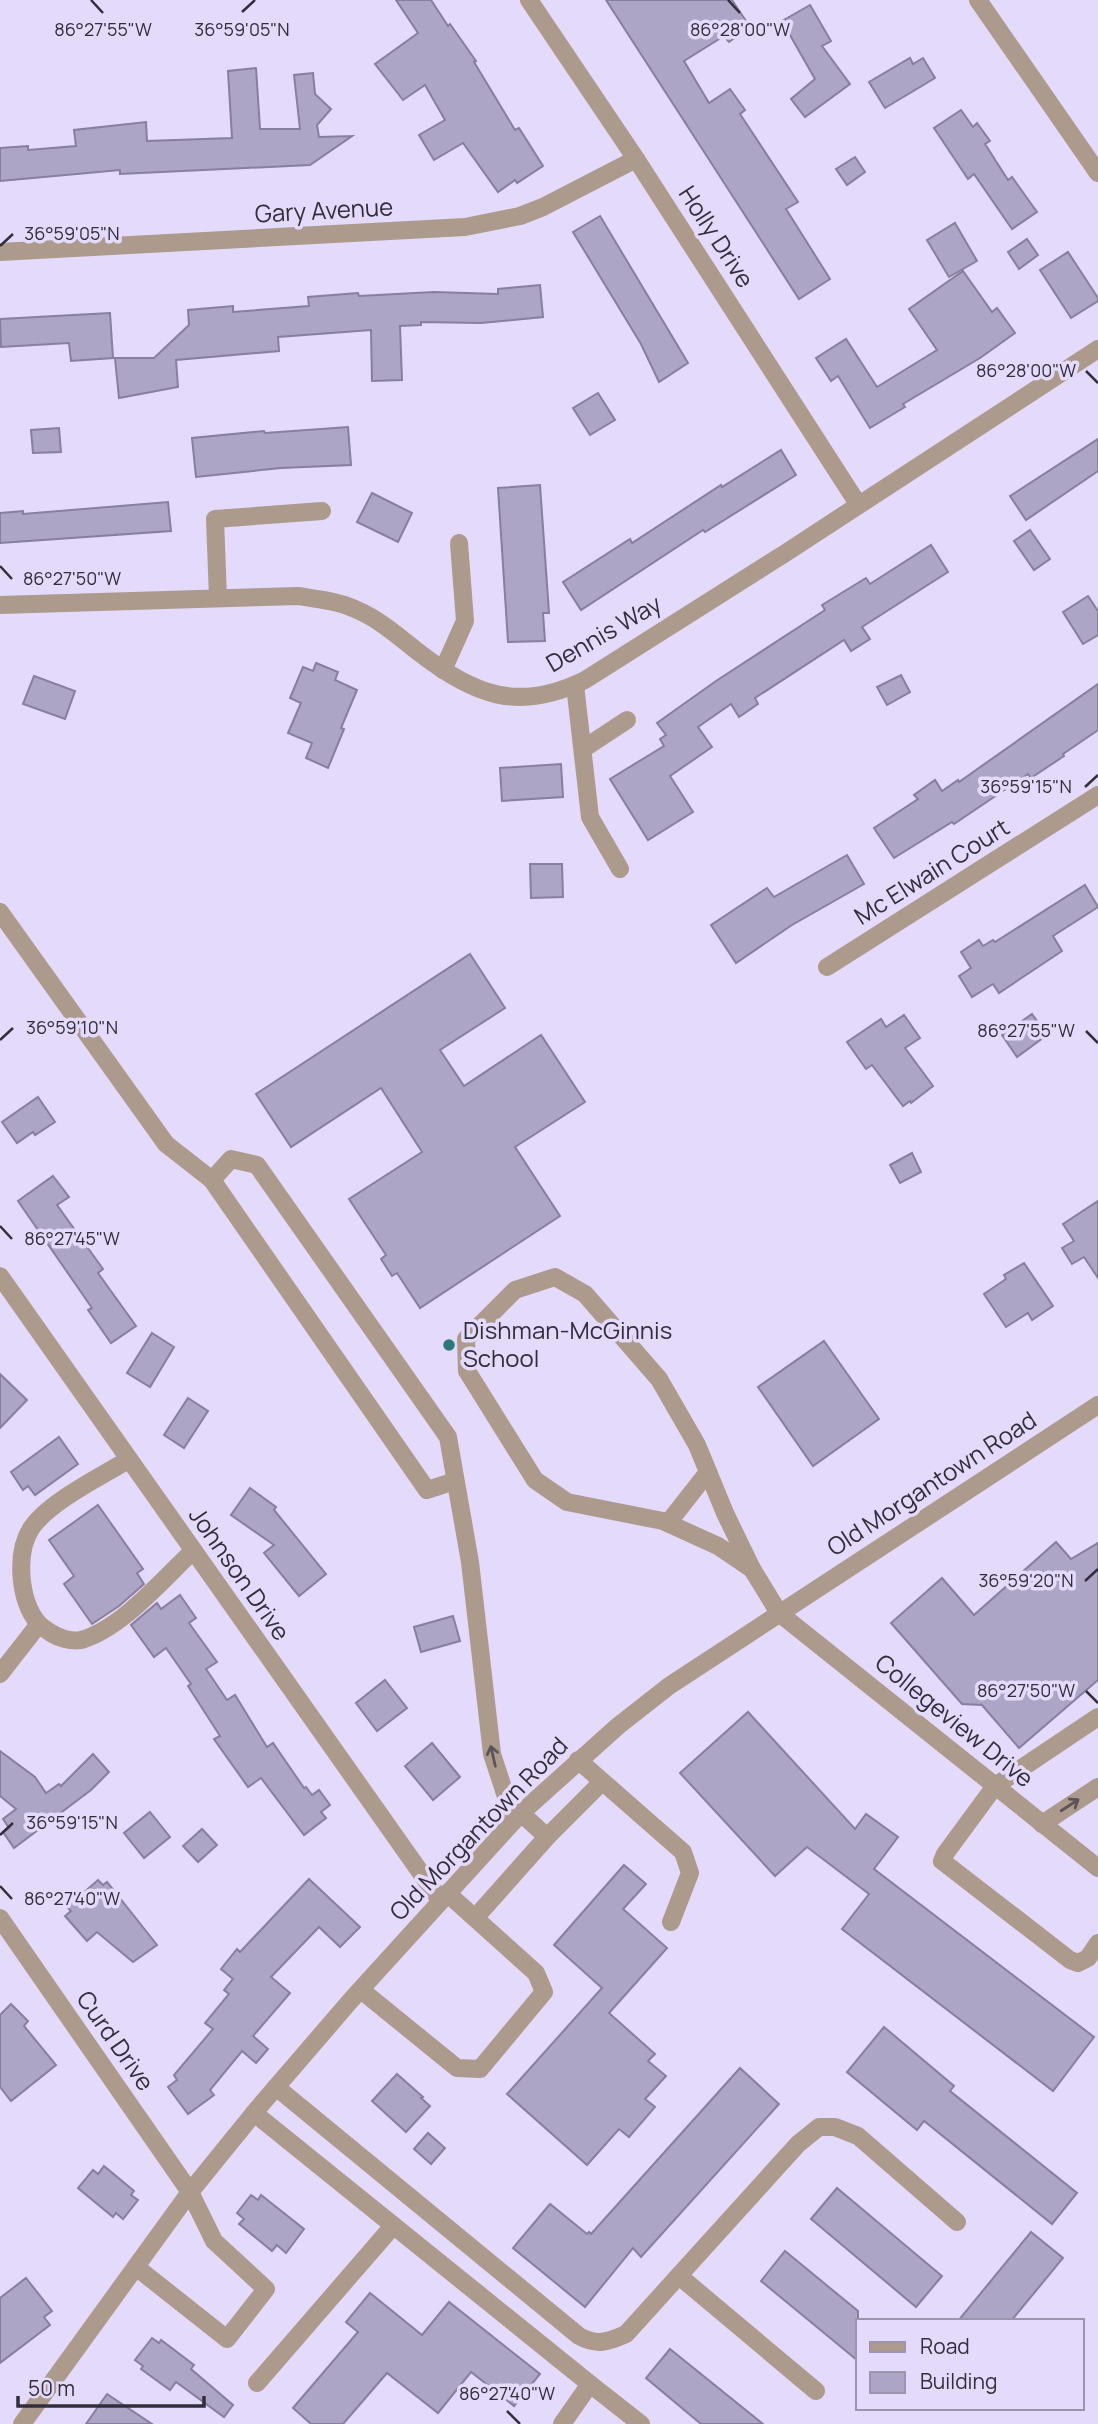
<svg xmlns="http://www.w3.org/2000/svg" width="1098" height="2424" font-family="Manrope,sans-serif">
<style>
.building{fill:#ada5c5;stroke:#877f9d;stroke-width:2}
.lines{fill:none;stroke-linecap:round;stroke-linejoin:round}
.minor{stroke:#ac9a8c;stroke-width:18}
.oneway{stroke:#5d5457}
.ticks{fill:none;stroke:#322e3b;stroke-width:2.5}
.poi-dot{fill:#2d767b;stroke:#e3dafc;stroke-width:2.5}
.labels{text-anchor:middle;stroke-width:7;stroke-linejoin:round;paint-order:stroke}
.street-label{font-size:24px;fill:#322e3b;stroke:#e3dafc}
.poi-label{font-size:24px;fill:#322e3b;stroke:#e3dafc;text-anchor:start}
.ticks-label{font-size:18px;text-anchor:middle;fill:#322e3b;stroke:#e3dafc;stroke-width:7;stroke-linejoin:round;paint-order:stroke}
</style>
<rect width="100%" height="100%" fill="#e3dafc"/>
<g class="building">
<path d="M 396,0 L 431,0 L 448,26 L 450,24 L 476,61 L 474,62 L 515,130 L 519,128 L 543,166 L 517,183 L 515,180 L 498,192 L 463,143 L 434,160 L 419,135 L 445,120 L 425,85 L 403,100 L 375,64 L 418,33 Z"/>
<path d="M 606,0 L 732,0 L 750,27 L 729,42 L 724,36 L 684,61 L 709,103 L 730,89 L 745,110 L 740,114 L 798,202 L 786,209 L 830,279 L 799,299 Z"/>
<path d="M 810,5 L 831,41 L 822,46 L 850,84 L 805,117 L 791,99 L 815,79 L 782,21 Z"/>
<path d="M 910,58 L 913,64 L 923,58 L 935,78 L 885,108 L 869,82 Z"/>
<path d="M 256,68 L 260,129 L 300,129 L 294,75 L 313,73 L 315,94 L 331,109 L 317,125 L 319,137 L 352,136 L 310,165 L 120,174 L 120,170 L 0,181 L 0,148 L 28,146 L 28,150 L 76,146 L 74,130 L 146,122 L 147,141 L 232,138 L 228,71 Z"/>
<path d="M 961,110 L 973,127 L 977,123 L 990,141 L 985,144 L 1008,180 L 1012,177 L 1037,212 L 1012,229 L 974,174 L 968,179 L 934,128 Z"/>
<path d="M 855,157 L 865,172 L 847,185 L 836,169 Z"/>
<path d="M 600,216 L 688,363 L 659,382 L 641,344 L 573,232 Z"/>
<path d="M 955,223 L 977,261 L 949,277 L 927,240 Z"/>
<path d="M 1027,239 L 1038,255 L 1019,269 L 1008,252 Z"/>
<path d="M 1068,252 L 1098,298 L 1098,301 L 1071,318 L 1040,270 Z"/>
<path d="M 963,271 L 992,312 L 997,308 L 1015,333 L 980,358 L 903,404 L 905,407 L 870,428 L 838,376 L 831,381 L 816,358 L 846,339 L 877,387 L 937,350 L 909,309 Z"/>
<path d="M 540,285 L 543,317 L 481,323 L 421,322 L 421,325 L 400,326 L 402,380 L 372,381 L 371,330 L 278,337 L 279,351 L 176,360 L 178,387 L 119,398 L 115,358 L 154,358 L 189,325 L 188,310 L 233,306 L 233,312 L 309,306 L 308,297 L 358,293 L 359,296 L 434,292 L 498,294 L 498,289 Z"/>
<path d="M 110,313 L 113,358 L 71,361 L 69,343 L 1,347 L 0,319 Z"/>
<path d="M 598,393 L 615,420 L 590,435 L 573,408 Z"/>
<path d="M 348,427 L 351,465 L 281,468 L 196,477 L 192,438 L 264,431 L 265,433 Z"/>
<path d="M 59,428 L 61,452 L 33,453 L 31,430 Z"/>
<path d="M 1098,439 L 1098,471 L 1026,520 L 1010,496 Z"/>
<path d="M 781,450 L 796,475 L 705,532 L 703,530 L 581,610 L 563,582 L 630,539 L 632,543 L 721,485 L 722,487 Z"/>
<path d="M 540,485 L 549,613 L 543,613 L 545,641 L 508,642 L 498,488 Z"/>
<path d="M 372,493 L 412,513 L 398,542 L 357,522 Z"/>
<path d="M 168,502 L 171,531 L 0,543 L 0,513 L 23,511 L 23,514 Z"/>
<path d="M 1030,530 L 1050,559 L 1034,570 L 1014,541 Z"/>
<path d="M 931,545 L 948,572 L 862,627 L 870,639 L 851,651 L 844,640 L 755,698 L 758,704 L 739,717 L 731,704 L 698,727 L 712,747 L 670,776 L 693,812 L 648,840 L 610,779 L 664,746 L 660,739 L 666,735 L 657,723 L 716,681 L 825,610 L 822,605 L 866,578 L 870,584 Z"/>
<path d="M 1088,596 L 1098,611 L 1098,635 L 1083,644 L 1063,612 Z"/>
<path d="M 316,663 L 338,672 L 335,680 L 357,690 L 341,728 L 344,729 L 328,768 L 306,758 L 312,743 L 288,733 L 301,703 L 290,698 L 303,667 L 313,671 Z"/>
<path d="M 901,675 L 910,692 L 887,705 L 877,687 Z"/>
<path d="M 34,676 L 75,691 L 65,719 L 23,704 Z"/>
<path d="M 1098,684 L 1098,730 L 1063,754 L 1064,756 L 1031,778 L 1028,774 L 954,824 L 952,822 L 894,858 L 874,828 L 918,799 L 914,795 L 935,780 L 942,791 L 958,780 L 959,782 Z"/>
<path d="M 561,764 L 563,797 L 502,801 L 500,768 Z"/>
<path d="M 847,855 L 864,884 L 792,925 L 736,963 L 711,925 L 767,888 L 774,897 Z"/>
<path d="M 530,864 L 562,864 L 563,897 L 531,898 Z"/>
<path d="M 1085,885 L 1098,907 L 1053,936 L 1062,951 L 999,993 L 993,984 L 972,997 L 959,976 L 971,968 L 961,952 L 979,940 L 983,946 L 993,940 L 995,942 Z"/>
<path d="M 470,954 L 505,1008 L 440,1050 L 464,1086 L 541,1035 L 585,1102 L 515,1147 L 560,1216 L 420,1308 L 397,1273 L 392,1276 L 381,1259 L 386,1255 L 349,1199 L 422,1152 L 381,1088 L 291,1147 L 256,1094 Z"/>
<path d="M 1032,1014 L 1047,1035 L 1017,1057 L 1002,1035 Z"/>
<path d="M 904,1015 L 920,1038 L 905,1048 L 933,1086 L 911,1103 L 910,1101 L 903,1106 L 872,1065 L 866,1069 L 847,1042 L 881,1019 L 886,1027 Z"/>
<path d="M 38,1097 L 55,1122 L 35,1135 L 33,1132 L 17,1143 L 2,1122 Z"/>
<path d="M 912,1153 L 921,1172 L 900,1183 L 890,1165 Z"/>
<path d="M 53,1176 L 69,1197 L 57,1205 L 103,1269 L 98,1273 L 136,1326 L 111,1343 L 88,1310 L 92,1308 L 18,1201 Z"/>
<path d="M 1098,1201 L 1098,1278 L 1084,1257 L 1072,1264 L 1062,1248 L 1074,1241 L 1063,1224 Z"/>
<path d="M 1024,1263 L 1053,1306 L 1032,1320 L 1028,1313 L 1006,1327 L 984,1294 L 1006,1279 L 1004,1275 Z"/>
<path d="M 152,1333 L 174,1347 L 150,1387 L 127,1373 Z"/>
<path d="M 824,1341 L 879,1419 L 813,1466 L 758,1387 Z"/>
<path d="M 0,1374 L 27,1400 L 0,1428 Z"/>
<path d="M 188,1398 L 208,1411 L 184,1448 L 164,1435 Z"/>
<path d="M 59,1437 L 78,1464 L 35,1495 L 28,1486 L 23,1490 L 11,1472 Z"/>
<path d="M 250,1488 L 276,1507 L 274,1510 L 326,1574 L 299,1596 L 264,1553 L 274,1545 L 231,1515 Z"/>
<path d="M 98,1505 L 143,1569 L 137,1573 L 144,1584 L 119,1606 L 92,1624 L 64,1584 L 74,1576 L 49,1540 Z"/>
<path d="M 1056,1542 L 1071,1559 L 1098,1543 L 1098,1680 L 1019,1748 L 982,1705 L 962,1704 L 891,1623 L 942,1578 L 974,1615 Z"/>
<path d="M 180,1595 L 196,1618 L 189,1623 L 217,1662 L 206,1669 L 227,1700 L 235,1695 L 267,1747 L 273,1743 L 304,1788 L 306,1787 L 312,1795 L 319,1790 L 330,1805 L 321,1812 L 326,1818 L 304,1835 L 261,1778 L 248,1787 L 214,1739 L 220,1736 L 188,1686 L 191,1684 L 166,1648 L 154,1657 L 131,1625 L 157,1603 L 161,1609 Z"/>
<path d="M 453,1616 L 460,1641 L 421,1652 L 414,1627 Z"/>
<path d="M 385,1680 L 407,1708 L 377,1731 L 356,1703 Z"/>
<path d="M 748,1712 L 855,1829 L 866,1814 L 898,1837 L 874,1869 L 1094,2037 L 1053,2091 L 842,1929 L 869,1894 L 807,1847 L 775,1876 L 680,1773 Z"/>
<path d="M 432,1743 L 460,1777 L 433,1800 L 405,1766 Z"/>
<path d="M 0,1751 L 35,1777 L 46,1793 L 59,1784 L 61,1786 L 93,1754 L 109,1772 L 91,1790 L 14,1848 L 3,1832 L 9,1828 L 3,1819 L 16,1809 L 0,1796 Z"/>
<path d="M 150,1812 L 170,1837 L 144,1858 L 124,1833 Z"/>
<path d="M 202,1829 L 217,1845 L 198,1862 L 183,1846 Z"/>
<path d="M 624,1865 L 646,1884 L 623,1909 L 667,1948 L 609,2013 L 655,2054 L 648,2061 L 666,2076 L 645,2099 L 655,2107 L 629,2137 L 619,2129 L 587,2165 L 507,2094 L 602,1988 L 554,1945 Z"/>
<path d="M 309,1879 L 360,1927 L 340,1947 L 319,1927 L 271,1977 L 290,1993 L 253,2036 L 268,2049 L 256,2063 L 242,2051 L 210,2090 L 214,2095 L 188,2114 L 168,2087 L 177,2080 L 174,2075 L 213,2029 L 205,2023 L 229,1994 L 224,1990 L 233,1979 L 221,1969 L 237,1949 L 240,1952 Z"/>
<path d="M 98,1880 L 103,1885 L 107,1882 L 157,1945 L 133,1962 L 97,1932 L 87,1941 L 65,1916 L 71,1911 L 67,1907 Z"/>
<path d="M 11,2004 L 28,2021 L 24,2026 L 56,2065 L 11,2101 L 0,2087 L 0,2015 Z"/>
<path d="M 884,2027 L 954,2086 L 950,2091 L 1077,2193 L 1052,2224 L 924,2121 L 917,2130 L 847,2072 Z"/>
<path d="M 740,2068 L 779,2104 L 641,2257 L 633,2248 L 585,2307 L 513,2248 L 550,2204 L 587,2234 L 589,2232 L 591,2234 Z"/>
<path d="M 397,2074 L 423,2097 L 421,2098 L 430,2106 L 406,2132 L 372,2101 Z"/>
<path d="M 428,2133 L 445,2148 L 431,2164 L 414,2149 Z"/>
<path d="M 104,2166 L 134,2191 L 131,2195 L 138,2200 L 123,2219 L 116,2213 L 113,2217 L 78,2188 L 93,2170 L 98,2174 Z"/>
<path d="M 837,2188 L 942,2276 L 916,2307 L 811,2219 Z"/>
<path d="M 251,2195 L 258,2200 L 261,2195 L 304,2229 L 286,2253 L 277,2245 L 272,2251 L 239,2224 L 244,2219 L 237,2213 Z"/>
<path d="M 1031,2232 L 1063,2258 L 1011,2321 L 958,2321 Z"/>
<path d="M 785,2251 L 858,2311 L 858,2361 L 761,2281 Z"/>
<path d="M 26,2278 L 52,2311 L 44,2317 L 50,2325 L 0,2363 L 0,2298 Z"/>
<path d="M 370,2293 L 422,2335 L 449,2302 L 540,2374 L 514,2406 L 471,2372 L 438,2413 L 387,2373 L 343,2424 L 311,2424 L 293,2408 L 358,2332 L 346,2322 Z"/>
<path d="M 152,2338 L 159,2343 L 161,2340 L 194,2365 L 191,2369 L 233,2405 L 224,2417 L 176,2382 L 170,2390 L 141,2369 L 143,2366 L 135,2360 Z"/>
<path d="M 670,2349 L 763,2424 L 701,2424 L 646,2378 Z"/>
<path d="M 107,2394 L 152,2424 L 86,2424 Z"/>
</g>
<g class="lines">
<g class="minor">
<path d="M 529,0 L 636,159 L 858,504"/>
<path d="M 978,0 L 1098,173"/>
<path d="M 0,252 L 465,227 L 520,216 L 543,207 L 636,159"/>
<path d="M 218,598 L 215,519 L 322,511"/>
<path d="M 0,605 L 298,596 C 317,599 337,601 355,609 C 379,619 398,636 417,651 C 473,695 518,713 585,680 L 784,554 L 1098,349"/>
<path d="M 443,670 L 465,621 L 459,543"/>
<path d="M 575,685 L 590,817 L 620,869"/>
<path d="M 583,749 L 627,720"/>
<path d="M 0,912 L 166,1144 L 212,1180"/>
<path d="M 827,967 L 1098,795"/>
<path d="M 0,1276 L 440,1900"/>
<path d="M 555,1277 L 585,1294 L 659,1379 L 697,1445 L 725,1513 L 752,1569 L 718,1546 L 663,1521 L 567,1502 L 535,1480 L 467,1371 L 466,1339 L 515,1290 Z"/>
<path d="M 128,1460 C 100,1477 51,1501 32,1527 C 15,1552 19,1600 38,1623 C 41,1627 47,1630 51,1633 C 59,1638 71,1642 81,1640 C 121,1629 162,1580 193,1551"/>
<path d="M 455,1481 L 427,1490 L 212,1180 L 231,1159 L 257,1165 L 448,1437 L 470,1562 L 492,1754 L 514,1821"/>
<path d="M 668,1523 L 708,1472"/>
<path d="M 752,1569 L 779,1613 L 1098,1868"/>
<path d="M 0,1674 L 39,1624"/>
<path d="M 1098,1717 L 995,1786 L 945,1854 L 942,1861 L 1070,1960 L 1078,1963 L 1088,1958 L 1098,1943"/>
<path d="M 578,1760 L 683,1852 L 690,1873 L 671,1922"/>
<path d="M 1042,1824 L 1098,1787"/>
<path d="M 547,1837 L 602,1782"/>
<path d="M 0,1918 L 190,2192 L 214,2241 L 266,2289 L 227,2339 L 136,2267"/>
<path d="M 475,1918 L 547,1837 L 521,1813"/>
<path d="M 361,1990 L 457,2068 L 480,2069 L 544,1992 L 536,1973 L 447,1893"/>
<path d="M 276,2087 L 579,2336 C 597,2346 608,2342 626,2334 L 798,2144 L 819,2127 L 835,2127 L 858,2136 L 957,2222"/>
<path d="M 254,2113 L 590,2384"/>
<path d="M 679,2276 L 816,2391"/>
<path d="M 257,2383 L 393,2226"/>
<path d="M 22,2424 L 190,2192 L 259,2107 L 351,2000 L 521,1813 L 618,1726 L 669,1686 L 1098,1405"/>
<path d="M 562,2424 L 590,2384 L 641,2424"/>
</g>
</g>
<defs><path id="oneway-shaft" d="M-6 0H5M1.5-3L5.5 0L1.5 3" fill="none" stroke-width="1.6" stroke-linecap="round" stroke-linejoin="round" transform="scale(1.75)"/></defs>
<g class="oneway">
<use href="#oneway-shaft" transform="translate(493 1756) rotate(-103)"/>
<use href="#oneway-shaft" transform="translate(1070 1805) rotate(-33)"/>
</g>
<path class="ticks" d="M 91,0 L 103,13M 728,0 L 740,13M 242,12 L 255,0M 0,246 L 13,234M 1086,371 L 1098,383M 0,566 L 12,579M 1085,787 L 1098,775M 1086,1031 L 1098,1043M 0,1040 L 13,1028M 0,1226 L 12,1239M 1085,1581 L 1098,1569M 1086,1691 L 1098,1703M 0,1835 L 13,1823M 0,1886 L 12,1899M 507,2411 L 520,2424"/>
<circle class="poi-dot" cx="449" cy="1345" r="7"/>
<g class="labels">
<g class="street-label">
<text transform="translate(324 211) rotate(-3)" y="8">Gary Avenue</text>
<text transform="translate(716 237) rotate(57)" y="8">Holly Drive</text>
<text transform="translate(604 634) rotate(-30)" y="8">Dennis Way</text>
<text transform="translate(932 872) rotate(-32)" y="8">Mc Elwain Court</text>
<text transform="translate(932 1484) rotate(-33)" y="8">Old Morgantown Road</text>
<text transform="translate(239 1574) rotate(55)" y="8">Johnson Drive</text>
<text transform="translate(954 1721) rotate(39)" y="8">Collegeview Drive</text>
<text transform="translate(479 1829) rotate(-46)" y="8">Old Morgantown Road</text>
<text transform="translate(115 2041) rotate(55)" y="8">Curd Drive</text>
</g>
<g class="poi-label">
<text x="463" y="1339">Dishman-McGinnis<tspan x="463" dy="28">School</tspan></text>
</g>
</g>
<g class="ticks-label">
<text x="242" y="36">36°59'05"N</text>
<text x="103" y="36">86°27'55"W</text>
<text x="740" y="36">86°28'00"W</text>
<text x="72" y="240">36°59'05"N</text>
<text x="1026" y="377">86°28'00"W</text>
<text x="72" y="585">86°27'50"W</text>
<text x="1026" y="793">36°59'15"N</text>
<text x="72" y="1034">36°59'10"N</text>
<text x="1026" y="1037">86°27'55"W</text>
<text x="72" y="1245">86°27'45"W</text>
<text x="1026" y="1587">36°59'20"N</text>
<text x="1026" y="1697">86°27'50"W</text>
<text x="72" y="1829">36°59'15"N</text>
<text x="72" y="1905">86°27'40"W</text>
<text x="507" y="2400">86°27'40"W</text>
</g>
<rect x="856" y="2319" width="228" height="91" fill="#e3dafc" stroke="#9c95af" stroke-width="2"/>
<rect x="870" y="2342" width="35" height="10" fill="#ac9a8c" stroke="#9c95af" stroke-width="2"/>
<text x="920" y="2354" font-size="21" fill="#322e3b">Road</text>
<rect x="870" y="2372" width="35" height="21" fill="#ada5c5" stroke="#9c95af" stroke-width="2"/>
<text x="920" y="2389" font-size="21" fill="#322e3b">Building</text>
<path d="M18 2396v10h186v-10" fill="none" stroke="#322e3b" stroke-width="3.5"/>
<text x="28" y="2396" font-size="21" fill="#322e3b" stroke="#e3dafc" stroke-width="5" paint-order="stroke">50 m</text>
</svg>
